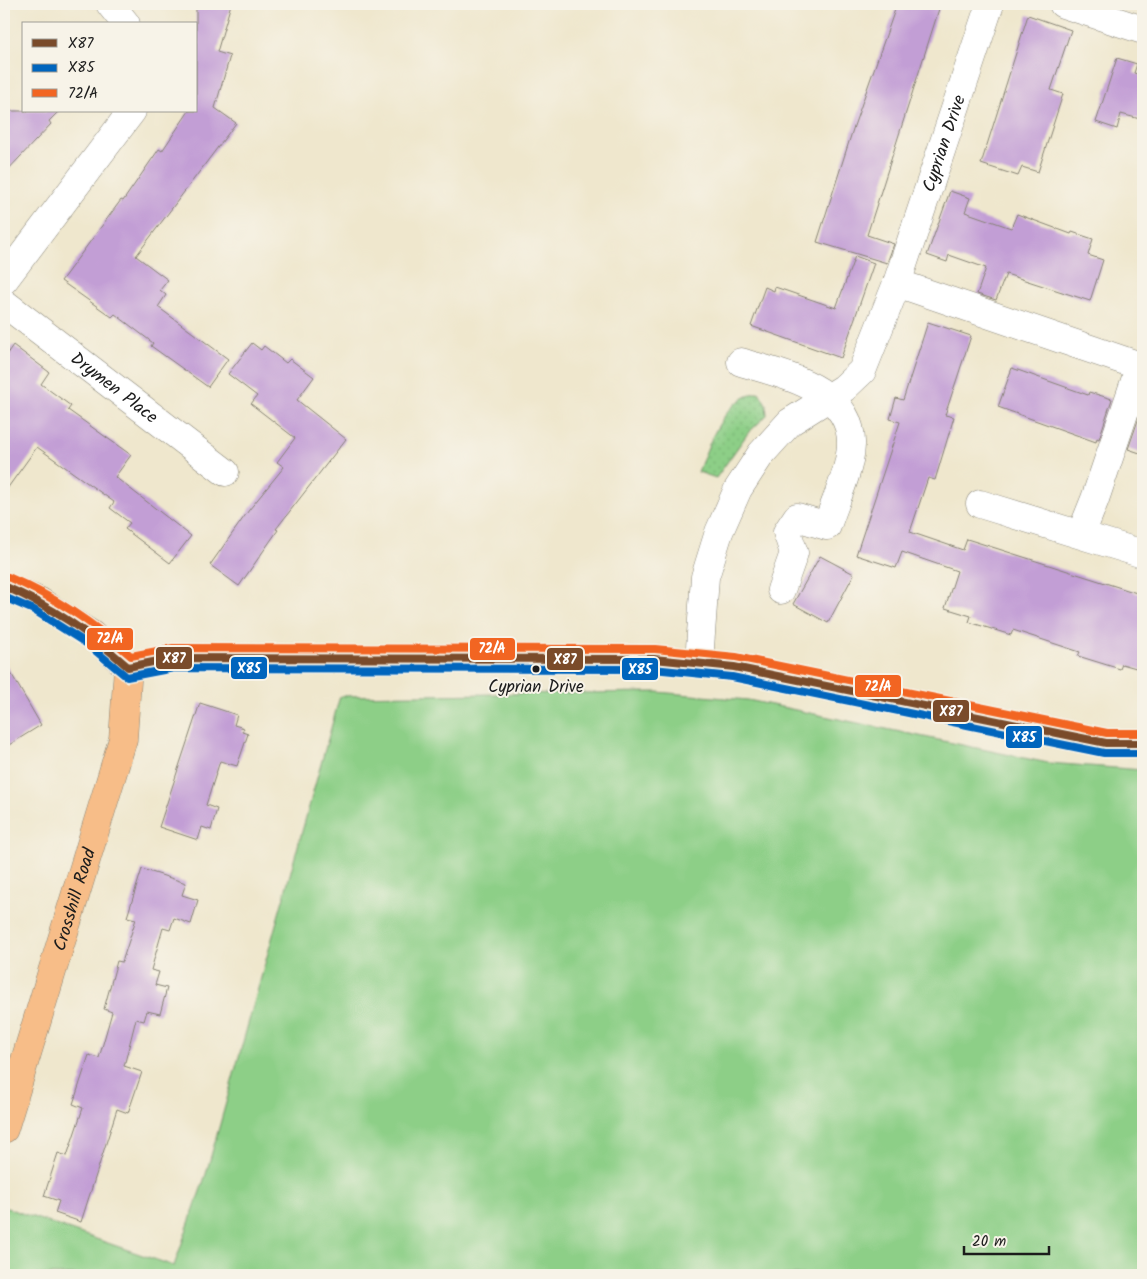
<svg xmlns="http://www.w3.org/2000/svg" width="1147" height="1279" font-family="Kalam,sans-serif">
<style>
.grass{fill:#8dcf87;stroke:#547652}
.park{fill:url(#park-dots);stroke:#547652}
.building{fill:#c29ed5}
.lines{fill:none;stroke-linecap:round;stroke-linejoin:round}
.minor-casing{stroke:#868274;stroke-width:29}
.major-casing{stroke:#868274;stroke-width:29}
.minor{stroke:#fff;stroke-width:28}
.major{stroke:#f7bd88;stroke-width:28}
.bus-1-casing{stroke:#f7f3e8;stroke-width:11}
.bus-2-casing{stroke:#f7f3e8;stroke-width:11}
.bus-3-casing{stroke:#f7f3e8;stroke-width:11}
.bus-1{stroke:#7a4b2a;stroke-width:8}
.bus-2{stroke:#0065bd;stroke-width:8}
.bus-3{stroke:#f26522;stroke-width:8}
.bus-dot{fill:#1c1c1c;stroke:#f7f3e8;stroke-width:2}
.labels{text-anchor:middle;stroke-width:4;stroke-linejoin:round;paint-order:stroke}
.bus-label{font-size:17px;fill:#1c1c1c;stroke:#f7f3e8}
.street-label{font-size:18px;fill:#1c1c1c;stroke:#f7f3e8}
.line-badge{stroke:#f7f3e8;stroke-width:2}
.badge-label{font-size:14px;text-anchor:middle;font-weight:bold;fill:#fff}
</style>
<defs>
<pattern id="park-dots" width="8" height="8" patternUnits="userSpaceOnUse" patternTransform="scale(1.25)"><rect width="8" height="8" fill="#8dcf87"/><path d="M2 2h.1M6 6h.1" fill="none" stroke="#79b174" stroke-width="1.8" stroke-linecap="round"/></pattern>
</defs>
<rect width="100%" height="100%" fill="#f7f3e8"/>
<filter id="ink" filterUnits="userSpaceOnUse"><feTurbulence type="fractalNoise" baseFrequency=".02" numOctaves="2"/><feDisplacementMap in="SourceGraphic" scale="10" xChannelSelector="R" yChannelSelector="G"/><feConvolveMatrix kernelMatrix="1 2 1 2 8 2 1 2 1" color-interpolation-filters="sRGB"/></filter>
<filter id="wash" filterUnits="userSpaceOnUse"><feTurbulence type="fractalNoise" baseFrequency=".0096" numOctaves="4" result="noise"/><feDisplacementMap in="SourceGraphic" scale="20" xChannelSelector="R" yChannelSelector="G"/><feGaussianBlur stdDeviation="1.12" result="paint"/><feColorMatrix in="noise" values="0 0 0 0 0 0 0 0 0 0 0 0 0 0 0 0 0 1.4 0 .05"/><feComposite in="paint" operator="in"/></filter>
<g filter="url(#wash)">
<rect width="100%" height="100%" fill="#efe7cd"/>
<path class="grass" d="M 657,692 L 748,700 L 1048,763 L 1143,770 L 1143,1275 L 4,1275 L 4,1207 L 174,1266 L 206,1174 L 340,696 Z"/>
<path class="park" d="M 759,392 L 766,404 L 767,415 L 748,433 L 716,478 L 698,472 C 710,442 723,400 759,392 Z"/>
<g id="blocks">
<g class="building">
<path d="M 196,4 L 231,4 L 217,52 L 230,56 L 215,108 L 236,123 L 136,256 L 168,280 L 160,290 L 166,295 L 158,307 L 228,359 L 208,387 L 151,346 L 153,343 L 115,314 L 112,317 L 61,281 L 121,200 L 123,201 L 159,149 L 162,151 L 189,111 L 196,111 Z"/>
<path d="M 897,4 L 922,4 L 939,9 L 867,235 L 894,244 L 887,263 L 817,242 L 854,126 Z"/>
<path d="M 1028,15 L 1071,30 L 1051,90 L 1063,94 L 1038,172 L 1022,167 L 1018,176 L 981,164 Z"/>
<path d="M 1117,58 L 1137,64 L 1134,73 L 1143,76 L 1143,108 L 1140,119 L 1121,114 L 1117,129 L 1096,122 Z"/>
<path d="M 4,111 L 59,111 L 49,121 L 51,124 L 4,174 Z"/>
<path d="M 950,191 L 970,198 L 965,212 L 1011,228 L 1017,214 L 1071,234 L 1072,232 L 1093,239 L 1088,255 L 1103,260 L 1090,301 L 1006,274 L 996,300 L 977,294 L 986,268 L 949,255 L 947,262 L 927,255 Z"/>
<path d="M 855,256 L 874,263 L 841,358 L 751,326 L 765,287 L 774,291 L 775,287 L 836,308 Z"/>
<path d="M 928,322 L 971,336 L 945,415 L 954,417 L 935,480 L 928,478 L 910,532 L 963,550 L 967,539 L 1143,595 L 1143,670 L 1122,664 L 1120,669 L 1078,656 L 1080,652 L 1013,630 L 1011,635 L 969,622 L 971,616 L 945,608 L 957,571 L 902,552 L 896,568 L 856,555 L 900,422 L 890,419 L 896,398 L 903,400 Z"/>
<path d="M 252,343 L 261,350 L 264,346 L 286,363 L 290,359 L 314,377 L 297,400 L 346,439 L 276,529 L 278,530 L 239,586 L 210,565 L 249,510 L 284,467 L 277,462 L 295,438 L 251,404 L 257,396 L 228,374 Z"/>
<path d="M 13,345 L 49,372 L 41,384 L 71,406 L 68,410 L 131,455 L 115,477 L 191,536 L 170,563 L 125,529 L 130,523 L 110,508 L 114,502 L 37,447 L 4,493 L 4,358 Z"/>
<path d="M 1012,368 L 1088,395 L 1089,392 L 1112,399 L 1099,439 L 1097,438 L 1096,442 L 998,407 Z"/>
<path d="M 1142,409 L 1143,410 L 1143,454 L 1128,449 Z"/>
<path d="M 820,556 L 854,574 L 828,623 L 793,604 Z"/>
<path d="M 4,661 L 41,725 L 4,748 Z"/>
<path d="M 200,703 L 237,715 L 234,725 L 244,728 L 242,732 L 248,734 L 237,766 L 220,761 L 206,805 L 217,809 L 211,830 L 202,827 L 198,840 L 159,827 Z"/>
<path d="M 142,869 L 186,883 L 182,895 L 198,900 L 191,924 L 174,918 L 170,930 L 163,928 L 151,970 L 159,972 L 155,985 L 167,988 L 160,1014 L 147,1011 L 144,1021 L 136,1019 L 124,1066 L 142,1072 L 128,1113 L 117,1109 L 81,1222 L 55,1213 L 59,1201 L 44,1196 L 58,1153 L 67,1156 L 83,1108 L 73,1104 L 89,1055 L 99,1058 L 112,1012 L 104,1009 L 117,961 L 122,962 L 136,919 L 127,917 Z"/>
</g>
</g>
</g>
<g filter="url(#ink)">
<use href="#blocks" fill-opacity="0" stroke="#868274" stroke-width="1"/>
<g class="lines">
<defs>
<g id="minor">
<path d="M 110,4 L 126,24"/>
<path d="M 1063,4 L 1143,30"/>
<path d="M 4,280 L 132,111"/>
<path d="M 897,283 L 1143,367"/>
<path id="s1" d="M 4,303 L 225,472"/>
<path d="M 741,362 C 782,375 853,388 851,445 C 850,471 835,501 827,526 L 797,517 L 787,532 L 794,553 L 781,590"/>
<path d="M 980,504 L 1143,554"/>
<path d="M 1081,534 L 1095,499 L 1140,366"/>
<path id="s2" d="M 699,662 L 705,577 L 719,532 L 738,489 L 761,454 L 790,422 L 844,388 L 862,371 L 897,283 L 990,4"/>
</g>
<g id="major">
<path d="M 4,586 L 39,601 L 92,635 L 128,667 L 173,658 L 654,659 L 734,667 L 1106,743 L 1143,743"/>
<path id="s3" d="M 4,1129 L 123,739 L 128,667"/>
</g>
</defs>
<use href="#minor" class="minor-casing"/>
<use href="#major" class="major-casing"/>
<use href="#minor" class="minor"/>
<use href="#major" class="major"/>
<defs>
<path id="bus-1" d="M 4,586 C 52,607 89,632 128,667 L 173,658 L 654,659 L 734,667 L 1106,743 L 1143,743"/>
<path id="bus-2" d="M 4,597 L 34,610 L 86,643 L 127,677 L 174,668 L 653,669 L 732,677 L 1104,753 L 1143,753"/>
<path id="bus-3" d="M 8,577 C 55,597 92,622 131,656 L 173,648 L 655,649 L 736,657 L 1107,733 L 1143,733"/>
</defs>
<use href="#bus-1" class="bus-1-casing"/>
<use href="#bus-2" class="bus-2-casing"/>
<use href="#bus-3" class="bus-3-casing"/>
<use href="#bus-1" class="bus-1"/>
<use href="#bus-2" class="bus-2"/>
<use href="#bus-3" class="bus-3"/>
</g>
</g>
<circle class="bus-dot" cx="536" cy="669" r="4.5"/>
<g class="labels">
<g class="bus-label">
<text x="536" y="692">Cyprian Drive</text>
</g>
<g class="street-label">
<text dy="6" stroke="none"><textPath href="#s2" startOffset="595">Cyprian Drive</textPath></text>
<text dy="6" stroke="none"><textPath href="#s1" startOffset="139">Drymen Place</textPath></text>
<text dy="6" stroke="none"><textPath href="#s3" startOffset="240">Crosshill Road</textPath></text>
</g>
</g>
<g class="line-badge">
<rect x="86" y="627" width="48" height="24" rx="5" fill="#f26522"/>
<rect x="469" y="637" width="47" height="24" rx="5" fill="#f26522"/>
<rect x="155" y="646" width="38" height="24" rx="5" fill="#7a4b2a"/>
<rect x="546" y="647" width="38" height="24" rx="5" fill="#7a4b2a"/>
<rect x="230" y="656" width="38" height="24" rx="5" fill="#0065bd"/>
<rect x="621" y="657" width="38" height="24" rx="5" fill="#0065bd"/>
<rect x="854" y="674" width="48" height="24" rx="5" fill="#f26522"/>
<rect x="932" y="699" width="38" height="24" rx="5" fill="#7a4b2a"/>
<rect x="1005" y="725" width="38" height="24" rx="5" fill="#0065bd"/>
</g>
<g class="badge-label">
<text x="110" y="643">72/A</text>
<text x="492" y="653">72/A</text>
<text x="174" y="663">X87</text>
<text x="565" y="664">X87</text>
<text x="249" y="673">X85</text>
<text x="640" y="674">X85</text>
<text x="878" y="691">72/A</text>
<text x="951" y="716">X87</text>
<text x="1024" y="742">X85</text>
</g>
<rect width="1147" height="1279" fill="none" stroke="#f7f3e8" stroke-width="20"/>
<rect x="22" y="22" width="175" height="90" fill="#f7f3e8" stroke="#9f9d96"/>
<rect x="32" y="39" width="25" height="8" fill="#7a4b2a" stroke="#9f9d96"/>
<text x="68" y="48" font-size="15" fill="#1c1c1c">X87</text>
<rect x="32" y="64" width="25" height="8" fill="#0065bd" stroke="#9f9d96"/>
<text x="68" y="72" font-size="15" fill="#1c1c1c">X85</text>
<rect x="32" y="89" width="25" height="8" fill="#f26522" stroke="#9f9d96"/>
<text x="68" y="98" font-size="15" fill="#1c1c1c">72/A</text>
<path d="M964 1246v8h85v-8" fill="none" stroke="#1c1c1c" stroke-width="2.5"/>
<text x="972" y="1246" font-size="15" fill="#1c1c1c" stroke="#f7f3e8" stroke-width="4" paint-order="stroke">20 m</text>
</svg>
